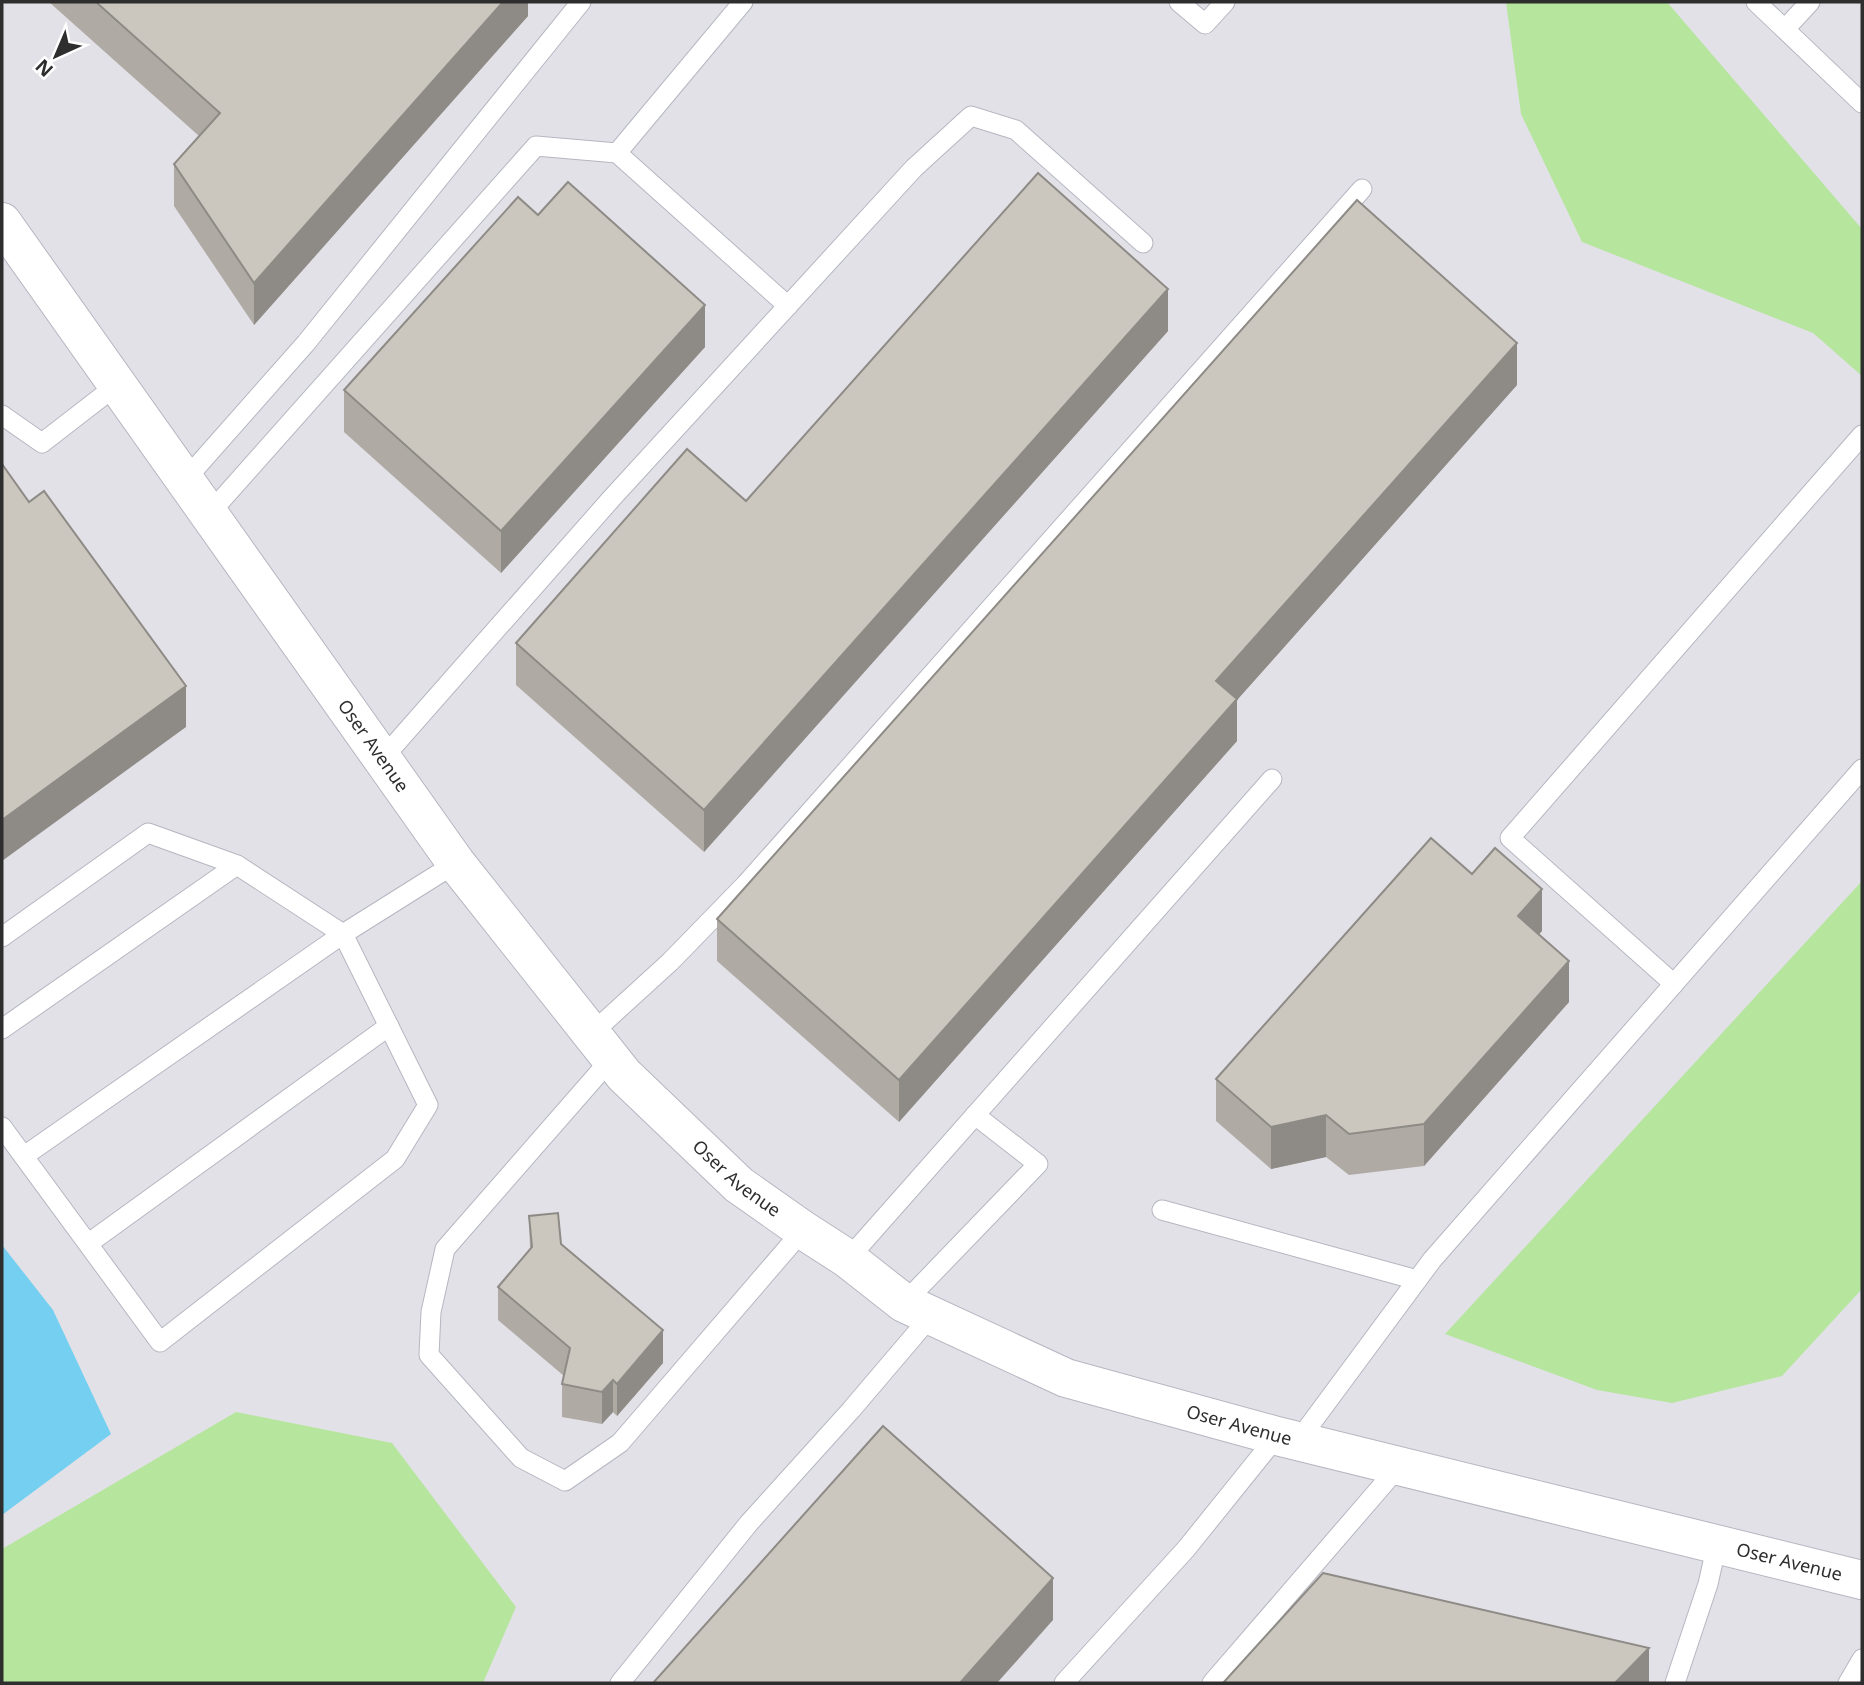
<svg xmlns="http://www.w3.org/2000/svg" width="1864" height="1685" font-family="'Noto Sans',sans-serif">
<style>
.industrial{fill:#e3e1e8}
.green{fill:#b6e59e}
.water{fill:#75cff0}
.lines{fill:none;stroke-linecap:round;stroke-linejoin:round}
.lane-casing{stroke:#b4b7c1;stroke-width:21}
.secondary-casing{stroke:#b4b7c1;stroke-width:40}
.lane{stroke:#fff;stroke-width:19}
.secondary{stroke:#fff;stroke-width:38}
.wall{fill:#afaba4}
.shaded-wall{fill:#8e8b86}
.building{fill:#cbc7bf;stroke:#8e8b86;stroke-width:2}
.labels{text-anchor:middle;stroke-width:5;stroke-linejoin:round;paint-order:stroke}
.street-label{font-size:18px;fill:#2e2e2e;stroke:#fff}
</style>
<rect width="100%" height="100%" fill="#efe9e1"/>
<rect class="industrial" x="2" y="2" width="1860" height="1681"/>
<g class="green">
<path d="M 1506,2 L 1667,2 L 1862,229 L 1862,376 L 1813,333 L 1582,242 L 1521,114 Z"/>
<path d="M 1862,881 L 1862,1289 L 1782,1376 L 1672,1403 L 1597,1390 L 1445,1334 Z"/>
<path d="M 236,1412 L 392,1443 L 516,1607 L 483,1683 L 2,1683 L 2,1549 Z"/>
</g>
<path class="water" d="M 2,1245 L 53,1310 L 111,1434 L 2,1515 Z"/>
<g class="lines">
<defs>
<g id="lane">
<path d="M 1179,2 L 1205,24 L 1225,2"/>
<path d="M 1756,2 L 1862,103"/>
<path d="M 1785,29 L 1810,2"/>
<path d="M 617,153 L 743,2"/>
<path d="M 2,415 L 42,443 L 117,385"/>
<path d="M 185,480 L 306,343 L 581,2"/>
<path d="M 209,514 L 536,146 L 617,153 L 788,306"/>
<path d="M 383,758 L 611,499 L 914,168 L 971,116 L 1016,130 L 1143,243"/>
<path d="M 2,937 L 148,833 L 237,865 L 343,934 L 24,1156"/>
<path d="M 1674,984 L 1510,838 L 1862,435"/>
<path d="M 2,1029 L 237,865"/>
<path d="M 591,1034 L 670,962 L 746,884 L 1362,189"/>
<path d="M 611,1059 L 445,1249 L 431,1312 L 429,1355 L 521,1458 L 565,1481 L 620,1443 L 803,1230"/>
<path d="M 2,1127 L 160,1342 L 395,1159 L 428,1105 L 343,934 L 456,863"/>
<path d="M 1162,1210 L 1417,1280"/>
<path d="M 89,1243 L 389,1026"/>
<path d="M 848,1259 L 1272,779"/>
<path d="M 904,1303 L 1038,1164 L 975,1115"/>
<path d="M 1298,1441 L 1432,1260 L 1862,769"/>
<path d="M 620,1683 L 749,1523 L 851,1410 L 931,1316"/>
<path d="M 1064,1683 L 1186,1549 L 1277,1436"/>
<path d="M 1212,1683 L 1400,1465"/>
<path d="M 1675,1683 L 1708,1584 L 1717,1544"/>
<path d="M 1848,1683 L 1862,1659"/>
</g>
<g id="secondary">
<path id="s1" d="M 2,222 L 456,863 L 624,1075 L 739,1185 L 803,1230 L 848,1259 L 904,1303 L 1066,1378 L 1277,1436 L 1862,1580"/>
</g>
</defs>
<use href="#lane" class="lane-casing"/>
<use href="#secondary" class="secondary-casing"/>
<use href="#lane" class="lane"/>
<use href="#secondary" class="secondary"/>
</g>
<g class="wall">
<path d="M 49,2 L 528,2 L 528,16 L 254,325 L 174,206 L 174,164 L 199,136 Z"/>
<path d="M 538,215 L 705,347 L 501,573 L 344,432 L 344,390 Z"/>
<path d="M 1168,331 L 704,852 L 516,685 L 516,643 L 746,501 Z"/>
<path d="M 1517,385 L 1237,700 L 1237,741 L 899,1122 L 717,961 L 717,919 Z"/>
<path d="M 1472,874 L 1542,931 L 1539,934 L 1569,1002 L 1424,1166 L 1349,1175 L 1326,1157 L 1271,1169 L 1216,1121 L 1216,1079 Z"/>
<path d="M 529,1216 L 561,1244 L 663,1363 L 617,1416 L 613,1412 L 602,1424 L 562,1417 L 562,1384 L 564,1376 L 498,1320 L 498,1287 L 530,1250 Z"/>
</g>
<g class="shaded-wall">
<path d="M 503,2 L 528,2 L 528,16 L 254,325 L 254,283 Z"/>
<path d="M 1168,289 L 1168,331 L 704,852 L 704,810 Z"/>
<path d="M 705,305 L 705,347 L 501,573 L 501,531 Z"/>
<path d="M 1517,343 L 1517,385 L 1237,700 L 1237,741 L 899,1122 L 899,1080 L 1216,681 Z"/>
<path d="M 186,686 L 186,727 L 2,861 L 2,820 Z"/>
<path d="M 1542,889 L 1542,931 L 1518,957 L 1518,916 Z"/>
<path d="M 1569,961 L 1569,1002 L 1424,1166 L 1424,1124 Z"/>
<path d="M 1326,1115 L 1326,1157 L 1271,1169 L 1271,1127 Z"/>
<path d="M 663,1330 L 663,1363 L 617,1416 L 617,1384 Z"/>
<path d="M 613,1380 L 613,1412 L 602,1424 L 602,1392 Z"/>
<path d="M 1053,1578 L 1053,1620 L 997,1683 L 960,1683 Z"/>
<path d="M 1649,1648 L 1649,1683 L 1615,1683 Z"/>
</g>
<g class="building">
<path d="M 96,2 L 503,2 L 254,283 L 174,164 L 220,113 Z"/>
<path d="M 1038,173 L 1168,289 L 704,810 L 516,643 L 687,449 L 746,501 Z"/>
<path d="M 568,182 L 705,305 L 501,531 L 344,390 L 518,197 L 538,215 Z"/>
<path d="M 1357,200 L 1517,343 L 1216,681 L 1237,699 L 899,1080 L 717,919 Z"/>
<path d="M 2,464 L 29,502 L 44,491 L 186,686 L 2,820 Z"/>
<path d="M 1431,838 L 1472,874 L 1495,848 L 1542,889 L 1518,916 L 1569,961 L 1424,1124 L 1349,1134 L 1326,1115 L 1271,1127 L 1216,1079 Z"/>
<path d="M 558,1213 L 561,1244 L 663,1330 L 617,1384 L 613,1380 L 602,1392 L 562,1384 L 570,1348 L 498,1287 L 532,1247 L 529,1216 Z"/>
<path d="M 883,1426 L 1053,1578 L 960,1683 L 653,1683 Z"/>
<path d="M 1323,1573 L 1649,1648 L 1615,1683 L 1223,1683 Z"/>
</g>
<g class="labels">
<g class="street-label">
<text dy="6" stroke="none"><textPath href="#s1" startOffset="642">Oser Avenue</textPath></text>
<text dy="6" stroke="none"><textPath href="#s1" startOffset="1209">Oser Avenue</textPath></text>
<text dy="6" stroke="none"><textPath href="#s1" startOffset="1776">Oser Avenue</textPath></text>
<text dy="6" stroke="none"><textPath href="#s1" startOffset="2343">Oser Avenue</textPath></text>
</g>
</g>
<rect width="1864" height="1685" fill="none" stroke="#2e2e2e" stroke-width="7"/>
<g transform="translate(56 56) rotate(224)" stroke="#ffffff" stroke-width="5" paint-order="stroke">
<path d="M0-5L12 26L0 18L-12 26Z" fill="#2e2e2e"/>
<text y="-10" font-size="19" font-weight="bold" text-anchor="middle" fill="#2e2e2e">N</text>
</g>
</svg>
